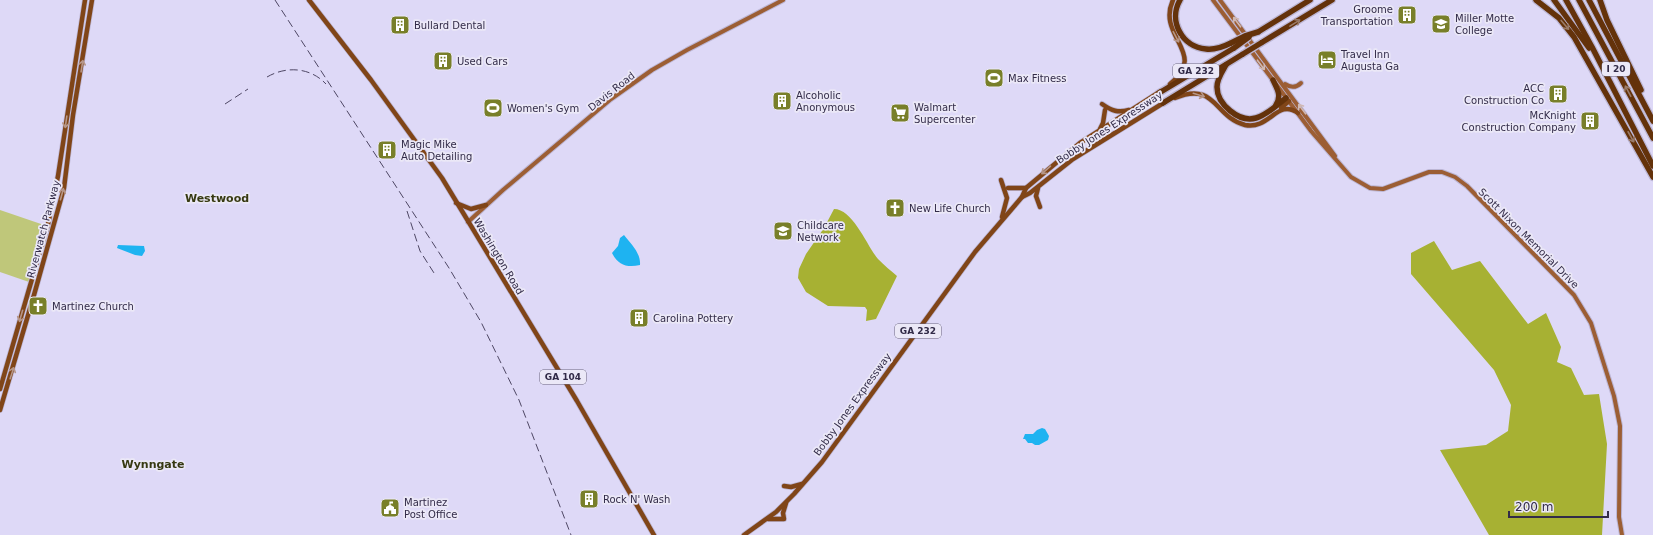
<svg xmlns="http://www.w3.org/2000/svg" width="1653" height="535" font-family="'DejaVu Sans',sans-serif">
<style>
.green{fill:#bfc77a}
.forest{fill:#a7b133}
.water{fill:#1eb3f1}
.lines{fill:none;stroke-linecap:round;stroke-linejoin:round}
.secondary-casing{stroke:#bcb6d4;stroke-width:6}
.primary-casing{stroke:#bcb6d4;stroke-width:6}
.highway-casing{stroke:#bcb6d4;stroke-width:8}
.secondary{stroke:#9c5e34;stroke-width:4}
.primary{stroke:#804518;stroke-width:4.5}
.highway{stroke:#64320a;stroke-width:5.5}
.rail{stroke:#4e4764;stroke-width:1;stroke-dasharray:8 4;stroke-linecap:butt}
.highway-bridge-casing{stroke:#bcb6d4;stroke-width:8;stroke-linecap:butt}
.highway-bridge{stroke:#64320a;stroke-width:5.5}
.oneway{stroke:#cfb8b3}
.oneway2{stroke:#9a7b69}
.oneway3{stroke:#b69688}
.labels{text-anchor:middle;stroke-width:3.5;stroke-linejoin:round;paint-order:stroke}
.shield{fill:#ebe8f7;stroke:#6a647c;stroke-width:1}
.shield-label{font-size:9px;font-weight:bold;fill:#322b48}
.poi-label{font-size:10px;fill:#322b48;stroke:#ebe8f7;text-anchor:start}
.street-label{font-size:10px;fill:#322b48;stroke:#ebe8f7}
.neighbourhood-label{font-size:11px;font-weight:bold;fill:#373a12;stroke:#ebe8f7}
</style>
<rect width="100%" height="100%" fill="#ded9f7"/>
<path class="green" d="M 0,210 L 44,225 L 29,282 L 0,272 Z"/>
<g class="forest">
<path d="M 834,209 C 853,209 867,246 878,259 C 884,265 891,271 897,276 L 876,319 L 866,321 L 867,310 L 865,307 L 828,306 L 806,292 L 798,278 L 799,269 L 806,254 L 824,228 Z"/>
<path d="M 1434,241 L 1452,270 L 1480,261 L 1528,324 L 1546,313 L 1561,347 L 1557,362 L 1571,368 L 1584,395 L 1599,394 L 1607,444 L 1602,535 L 1489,535 L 1440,450 L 1486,445 L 1508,431 L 1511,405 L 1494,370 L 1411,274 L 1411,253 Z"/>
</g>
<g class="water">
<path d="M 624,235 C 631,244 641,253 640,265 C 627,268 618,265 612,253 L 618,246 L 620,238 Z"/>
<path d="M 118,245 L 144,246 L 145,251 L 142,256 L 135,255 L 117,248 Z"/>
<path d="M 1042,428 L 1045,429 L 1049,436 L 1048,440 L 1039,445 L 1035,445 L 1032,443 L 1028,443 L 1025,439 L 1023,439 L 1025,434 L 1033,434 L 1037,430 Z"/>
</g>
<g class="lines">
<defs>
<g id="secondary">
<path d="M 1213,0 L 1311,131 L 1351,177 L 1370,188 L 1383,189 L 1429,172 L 1442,172 L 1455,177 L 1467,186 L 1574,295 L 1591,323 L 1614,396 L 1620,426 L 1619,517 L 1622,535"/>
<path d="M 1220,0 L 1335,156"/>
<path d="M 1285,84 C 1291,88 1296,88 1301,83"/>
<path d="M 468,222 L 503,190 L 611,99 L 652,70 L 687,50 L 783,0"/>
</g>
<g id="primary">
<path d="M 309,0 L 371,80 L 442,178 L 577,401 L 654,535"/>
<path d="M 1170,84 C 1209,53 1156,37 1173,0"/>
<path d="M 1175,98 C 1216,81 1214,117 1245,125 C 1270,130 1277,98 1298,113"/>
<path d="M 1102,104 C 1112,111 1118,113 1129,110"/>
<path d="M 1281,108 L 1289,101"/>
<path d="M 1100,129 L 1103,123 L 1105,110"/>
<path d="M 1001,180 L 1007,198 L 1002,217"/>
<path d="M 1008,188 L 1026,188"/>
<path d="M 1038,188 L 1036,196 L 1040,207"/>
<path d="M 1022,197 L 1030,193 L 1073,159 L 1165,102"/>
<path d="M 456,203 L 471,209 L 486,205"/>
<path d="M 0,389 L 48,224 L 58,176 L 85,0"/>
<path d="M 0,410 L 34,295 L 64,188 L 73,115 L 92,0"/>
<path d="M 784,486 L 791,487 L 802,484"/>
<path d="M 768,519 L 784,519 L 783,513 L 786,503"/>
<path d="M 744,535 L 776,512 L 794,494 L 822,462 L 975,252 L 1022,197 L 1026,188 L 1080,143 L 1161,91"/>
</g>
<g id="highway">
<path d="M 1180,0 C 1168,21 1182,47 1206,49 C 1215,50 1223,47 1231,43"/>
<path d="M 1536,0 L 1559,18 L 1574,37 L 1653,177"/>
<path d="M 1554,0 L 1589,48"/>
<path d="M 1566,0 L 1592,47 L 1653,166"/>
<path d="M 1579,0 L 1653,138"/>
<path d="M 1589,0 L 1653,121"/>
<path d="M 1600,0 L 1607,20 L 1641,90"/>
<path d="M 1258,32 L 1310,0"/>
<path d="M 1261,43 L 1332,0"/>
<path d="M 1226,65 C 1222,72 1217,79 1217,87 C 1217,104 1239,123 1256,118 C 1267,115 1277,105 1286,98"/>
<path d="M 1273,80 C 1277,89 1282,95 1276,105"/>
<path d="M 1159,93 L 1234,48"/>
<path d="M 1163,103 L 1243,54"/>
</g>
</defs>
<use href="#secondary" class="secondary-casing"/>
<use href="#primary" class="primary-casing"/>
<use href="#highway" class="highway-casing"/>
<use href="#secondary" class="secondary"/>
<use href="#primary" class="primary"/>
<use href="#highway" class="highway"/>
<g class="rail">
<path d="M 275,0 L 449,268 L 481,322 L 519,400 L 571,535"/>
<path d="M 267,77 C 286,66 310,67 326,84"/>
<path d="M 225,104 L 248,89"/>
<path d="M 407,211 L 420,251 L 434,273"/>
</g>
<defs>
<g id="highway-bridge">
<path d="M 1231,43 L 1245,36 L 1258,32"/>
<path d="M 1234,48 L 1249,37"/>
<path d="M 1243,54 L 1261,43"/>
</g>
</defs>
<use href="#highway-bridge" class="highway-bridge-casing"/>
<use href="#highway-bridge" class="highway-bridge"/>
</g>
<defs><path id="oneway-shaft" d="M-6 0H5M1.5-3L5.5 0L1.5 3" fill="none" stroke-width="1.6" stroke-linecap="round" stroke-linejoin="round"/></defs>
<g class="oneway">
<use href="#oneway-shaft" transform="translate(1237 22) rotate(-127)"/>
<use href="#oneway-shaft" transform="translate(1261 65) rotate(53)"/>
<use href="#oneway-shaft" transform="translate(1302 109) rotate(-127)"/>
</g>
<g class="oneway2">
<use href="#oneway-shaft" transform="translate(1295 23) rotate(-32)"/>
<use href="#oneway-shaft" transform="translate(1565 25) rotate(50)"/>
<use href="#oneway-shaft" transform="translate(1628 91) rotate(-118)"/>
<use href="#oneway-shaft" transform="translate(1631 137) rotate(61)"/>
</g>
<g class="oneway3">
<use href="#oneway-shaft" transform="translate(1176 37) rotate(62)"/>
<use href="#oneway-shaft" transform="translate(82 66) rotate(-81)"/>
<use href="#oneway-shaft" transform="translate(1199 95) rotate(17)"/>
<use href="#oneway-shaft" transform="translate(66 122) rotate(98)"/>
<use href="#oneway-shaft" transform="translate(1046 170) rotate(139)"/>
<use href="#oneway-shaft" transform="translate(62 194) rotate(-75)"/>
<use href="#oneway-shaft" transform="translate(21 316) rotate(106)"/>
<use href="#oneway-shaft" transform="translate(12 373) rotate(-72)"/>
</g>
<defs>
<symbol id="building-square" viewBox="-11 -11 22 22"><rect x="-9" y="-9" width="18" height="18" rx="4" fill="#787f29" stroke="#ebe8f7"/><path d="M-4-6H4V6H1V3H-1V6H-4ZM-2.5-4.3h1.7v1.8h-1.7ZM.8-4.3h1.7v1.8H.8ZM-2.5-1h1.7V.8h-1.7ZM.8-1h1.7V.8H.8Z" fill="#fff"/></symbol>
<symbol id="university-square" viewBox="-11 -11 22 22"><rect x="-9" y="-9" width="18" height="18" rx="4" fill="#787f29" stroke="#ebe8f7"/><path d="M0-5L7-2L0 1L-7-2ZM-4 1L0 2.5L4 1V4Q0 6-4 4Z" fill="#fff"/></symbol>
<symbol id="hotel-square" viewBox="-11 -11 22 22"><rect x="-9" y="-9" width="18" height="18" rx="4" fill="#787f29" stroke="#ebe8f7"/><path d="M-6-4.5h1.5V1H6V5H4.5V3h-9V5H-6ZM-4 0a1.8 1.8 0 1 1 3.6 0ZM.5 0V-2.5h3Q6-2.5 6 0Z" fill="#fff"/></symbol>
<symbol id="stadium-square" viewBox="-11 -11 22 22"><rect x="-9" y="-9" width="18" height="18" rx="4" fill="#787f29" stroke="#ebe8f7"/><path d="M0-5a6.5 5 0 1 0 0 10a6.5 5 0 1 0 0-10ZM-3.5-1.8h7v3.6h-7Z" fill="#fff"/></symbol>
<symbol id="supermarket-square" viewBox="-11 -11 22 22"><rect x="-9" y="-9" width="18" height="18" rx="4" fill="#787f29" stroke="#ebe8f7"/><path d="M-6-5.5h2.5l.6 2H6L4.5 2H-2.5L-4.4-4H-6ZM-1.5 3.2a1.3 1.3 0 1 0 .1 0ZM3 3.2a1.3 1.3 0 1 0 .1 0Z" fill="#fff"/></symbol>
<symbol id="church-square" viewBox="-11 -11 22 22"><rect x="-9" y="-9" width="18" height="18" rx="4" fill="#787f29" stroke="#ebe8f7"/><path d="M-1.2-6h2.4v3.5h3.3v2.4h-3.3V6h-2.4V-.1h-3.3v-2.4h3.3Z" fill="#fff"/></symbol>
<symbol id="school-square" viewBox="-11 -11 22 22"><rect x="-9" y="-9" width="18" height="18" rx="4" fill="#787f29" stroke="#ebe8f7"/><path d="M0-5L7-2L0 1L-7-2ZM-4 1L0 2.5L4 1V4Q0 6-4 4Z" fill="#fff"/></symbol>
<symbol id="civic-square" viewBox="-11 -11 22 22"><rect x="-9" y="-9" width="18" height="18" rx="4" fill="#787f29" stroke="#ebe8f7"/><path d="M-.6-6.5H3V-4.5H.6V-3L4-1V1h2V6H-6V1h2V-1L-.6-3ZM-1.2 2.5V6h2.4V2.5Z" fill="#fff"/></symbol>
</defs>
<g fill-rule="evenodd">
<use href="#building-square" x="1396" y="4" width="22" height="22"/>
<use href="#university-square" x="1430" y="13" width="22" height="22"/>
<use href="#building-square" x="389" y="14" width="22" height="22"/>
<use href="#hotel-square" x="1316" y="49" width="22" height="22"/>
<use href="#building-square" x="432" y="50" width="22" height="22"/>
<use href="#stadium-square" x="983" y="67" width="22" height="22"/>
<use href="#building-square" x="1547" y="83" width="22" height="22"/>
<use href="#building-square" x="771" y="90" width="22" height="22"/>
<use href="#stadium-square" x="482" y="97" width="22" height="22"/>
<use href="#supermarket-square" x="889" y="102" width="22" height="22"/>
<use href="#building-square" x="1579" y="110" width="22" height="22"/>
<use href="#building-square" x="376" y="139" width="22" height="22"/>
<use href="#church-square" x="884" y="197" width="22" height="22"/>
<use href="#school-square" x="772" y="220" width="22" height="22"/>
<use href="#church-square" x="27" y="295" width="22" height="22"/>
<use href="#building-square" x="628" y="307" width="22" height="22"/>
<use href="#building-square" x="578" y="488" width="22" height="22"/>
<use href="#civic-square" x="379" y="497" width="22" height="22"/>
</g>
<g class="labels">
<g class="shield">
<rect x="1602" y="62" width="28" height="14" rx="3"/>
<rect x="1173" y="64" width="46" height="14" rx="3"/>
<rect x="895" y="324" width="46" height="14" rx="3"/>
<rect x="540" y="370" width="46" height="14" rx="3"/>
</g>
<g class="shield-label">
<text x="1616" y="72">I 20</text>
<text x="1196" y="74">GA 232</text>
<text x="918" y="334">GA 232</text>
<text x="563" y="380">GA 104</text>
</g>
<g class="poi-label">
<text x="1393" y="13" text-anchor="end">Groome<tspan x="1393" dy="12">Transportation</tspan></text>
<text x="1455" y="22">Miller Motte<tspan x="1455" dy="12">College</tspan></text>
<text x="414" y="29">Bullard Dental</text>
<text x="1341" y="58">Travel Inn<tspan x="1341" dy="12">Augusta Ga</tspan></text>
<text x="457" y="65">Used Cars</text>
<text x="1008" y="82">Max Fitness</text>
<text x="1544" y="92" text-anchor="end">ACC<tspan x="1544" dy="12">Construction Co</tspan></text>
<text x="796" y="99">Alcoholic<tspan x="796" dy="12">Anonymous</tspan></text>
<text x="914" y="111">Walmart<tspan x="914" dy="12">Supercenter</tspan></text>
<text x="507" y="112">Women's Gym</text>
<text x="1576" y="119" text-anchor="end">McKnight<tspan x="1576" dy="12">Construction Company</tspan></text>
<text x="401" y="148">Magic Mike<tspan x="401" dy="12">Auto Detailing</tspan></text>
<text x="909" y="212">New Life Church</text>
<text x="797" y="229">Childcare<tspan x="797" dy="12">Network</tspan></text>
<text x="52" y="310">Martinez Church</text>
<text x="653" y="322">Carolina Pottery</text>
<text x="603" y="503">Rock N' Wash</text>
<text x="404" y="506">Martinez<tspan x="404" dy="12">Post Office</tspan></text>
</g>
<g class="street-label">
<text transform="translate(611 91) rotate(-38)" y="4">Davis Road</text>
<text transform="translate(1109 127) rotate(-33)" y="4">Bobby Jones Expressway</text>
<text transform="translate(43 229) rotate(-75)" y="4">Riverwatch Parkway</text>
<text transform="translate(1529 238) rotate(45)" y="4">Scott Nixon Memorial Drive</text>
<text transform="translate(499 256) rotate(59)" y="4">Washington Road</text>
<text transform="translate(852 404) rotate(-54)" y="4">Bobby Jones Expressway</text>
</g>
<g class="neighbourhood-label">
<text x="217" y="202">Westwood</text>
<text x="153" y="468">Wynngate</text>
</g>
</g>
<path d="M1509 511v6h99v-6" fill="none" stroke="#322b48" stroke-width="2"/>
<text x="1515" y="511" font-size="12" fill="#322b48" stroke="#ebe8f7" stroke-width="3" paint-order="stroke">200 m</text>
</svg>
